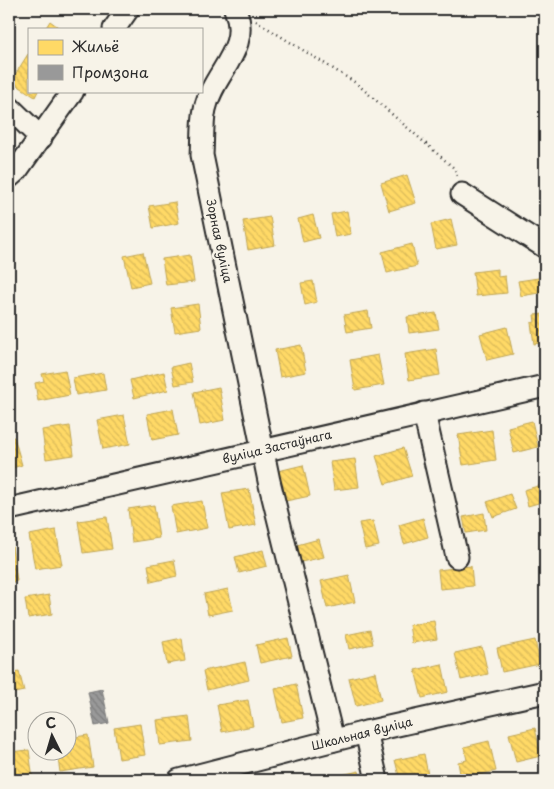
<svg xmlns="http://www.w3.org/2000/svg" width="554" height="789" font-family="'Playpen Sans',sans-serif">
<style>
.homes{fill:url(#homes-back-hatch);stroke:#bfa554}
.industry{fill:url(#industry-back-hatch);stroke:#787878}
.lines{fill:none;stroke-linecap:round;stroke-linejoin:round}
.minor-casing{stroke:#2b2b2b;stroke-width:25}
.path{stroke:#2b2b2b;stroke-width:2.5;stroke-dasharray:1 4;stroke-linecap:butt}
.minor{stroke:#f7f3e8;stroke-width:21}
.labels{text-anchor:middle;stroke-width:5;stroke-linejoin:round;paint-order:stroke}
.street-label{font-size:12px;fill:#2b2b2b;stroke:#f7f3e8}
</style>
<defs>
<pattern id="homes-back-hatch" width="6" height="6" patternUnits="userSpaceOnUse" patternTransform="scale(1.25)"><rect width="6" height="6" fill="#ffd966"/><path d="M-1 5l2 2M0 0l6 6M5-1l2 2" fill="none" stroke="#dbba59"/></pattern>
<pattern id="industry-back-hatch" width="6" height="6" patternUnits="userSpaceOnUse" patternTransform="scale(1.25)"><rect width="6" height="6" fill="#999"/><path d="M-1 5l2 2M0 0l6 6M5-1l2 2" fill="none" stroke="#7d7d7d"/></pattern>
</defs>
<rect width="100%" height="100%" fill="#f7f3e8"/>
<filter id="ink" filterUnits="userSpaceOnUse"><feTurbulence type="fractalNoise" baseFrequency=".02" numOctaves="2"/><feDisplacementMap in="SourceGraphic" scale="10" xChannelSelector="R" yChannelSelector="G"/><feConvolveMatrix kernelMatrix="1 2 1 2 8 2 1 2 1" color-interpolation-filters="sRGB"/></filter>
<g filter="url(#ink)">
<g class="homes">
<path d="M 50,21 L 61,29 L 45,29 Z"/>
<path d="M 28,54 L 29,91 L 38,91 L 35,97 L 11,81 Z"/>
<path d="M 407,175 L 416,203 L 389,211 L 381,183 Z"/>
<path d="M 175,202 L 179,223 L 153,228 L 149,206 Z"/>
<path d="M 347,211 L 351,234 L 335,237 L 331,214 Z"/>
<path d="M 313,215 L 319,238 L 303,242 L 298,219 Z"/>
<path d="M 270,217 L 275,245 L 248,250 L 243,221 Z"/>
<path d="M 451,219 L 457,245 L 436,249 L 431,224 Z"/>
<path d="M 412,244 L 417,266 L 387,273 L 382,252 Z"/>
<path d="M 143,252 L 150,283 L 131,287 L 124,256 Z"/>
<path d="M 190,255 L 194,282 L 166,285 L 162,259 Z"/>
<path d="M 498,269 L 498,277 L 505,276 L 507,293 L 476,296 L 473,272 Z"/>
<path d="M 545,277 L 545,292 L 521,296 L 518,281 Z"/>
<path d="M 313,281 L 317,302 L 305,305 L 301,283 Z"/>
<path d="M 198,304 L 201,328 L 175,332 L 171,308 Z"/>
<path d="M 368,311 L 371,328 L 347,332 L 344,315 Z"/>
<path d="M 436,313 L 439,329 L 409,333 L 407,317 Z"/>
<path d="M 544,314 L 545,342 L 534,344 L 531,323 L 535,322 L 534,315 Z"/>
<path d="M 507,327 L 513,354 L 487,360 L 480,334 Z"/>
<path d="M 301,345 L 306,372 L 280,377 L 275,350 Z"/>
<path d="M 436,349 L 440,375 L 409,380 L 405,354 Z"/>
<path d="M 378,355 L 384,385 L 355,390 L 350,360 Z"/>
<path d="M 189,363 L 193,382 L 175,385 L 171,367 Z"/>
<path d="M 65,370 L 70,395 L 38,401 L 35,383 L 44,381 L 42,374 Z"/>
<path d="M 164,372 L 168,390 L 134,398 L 130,380 Z"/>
<path d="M 103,373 L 106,390 L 76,395 L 73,378 Z"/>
<path d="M 219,387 L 225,420 L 200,425 L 194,392 Z"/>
<path d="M 173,409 L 178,435 L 152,440 L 147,414 Z"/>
<path d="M 124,415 L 130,444 L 103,449 L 97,420 Z"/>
<path d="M 532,421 L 538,447 L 514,453 L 508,427 Z"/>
<path d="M 70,426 L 74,455 L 46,459 L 42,430 Z"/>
<path d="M 492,430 L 496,460 L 463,465 L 458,435 Z"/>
<path d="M 14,437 L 22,465 L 9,469 L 9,438 Z"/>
<path d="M 403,448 L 412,476 L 385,484 L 376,456 Z"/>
<path d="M 355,459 L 359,487 L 334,490 L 330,462 Z"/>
<path d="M 303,465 L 310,496 L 281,502 L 274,472 Z"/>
<path d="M 545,484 L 545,501 L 528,506 L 524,490 Z"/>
<path d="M 249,489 L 256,525 L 229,530 L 222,493 Z"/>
<path d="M 510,494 L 516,509 L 493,517 L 487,502 Z"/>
<path d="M 202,501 L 207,528 L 176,534 L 171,506 Z"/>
<path d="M 154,505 L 159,538 L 132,542 L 128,509 Z"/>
<path d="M 484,513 L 486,530 L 466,533 L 463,517 Z"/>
<path d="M 107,517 L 112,549 L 83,553 L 78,521 Z"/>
<path d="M 423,518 L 428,537 L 404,544 L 399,525 Z"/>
<path d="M 373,521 L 379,546 L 365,549 L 359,523 Z"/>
<path d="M 56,530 L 62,565 L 35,569 L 29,535 Z"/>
<path d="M 319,539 L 324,557 L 301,562 L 297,545 Z"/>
<path d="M 9,546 L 12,546 L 17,581 L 9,583 Z"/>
<path d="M 263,550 L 267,566 L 239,573 L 235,557 Z"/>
<path d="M 174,560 L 177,576 L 151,582 L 148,565 Z"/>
<path d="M 471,566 L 473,586 L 440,589 L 438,570 Z"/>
<path d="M 349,575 L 355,602 L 327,608 L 321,581 Z"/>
<path d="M 228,589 L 233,610 L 208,615 L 204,594 Z"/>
<path d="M 49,595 L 52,614 L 28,618 L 25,599 Z"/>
<path d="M 434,621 L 437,639 L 412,643 L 409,625 Z"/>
<path d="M 370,630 L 373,644 L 349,649 L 346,635 Z"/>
<path d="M 182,638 L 185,661 L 167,664 L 163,642 Z"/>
<path d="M 288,638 L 292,656 L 260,663 L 256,645 Z"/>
<path d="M 535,640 L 540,664 L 502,672 L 497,648 Z"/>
<path d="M 482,647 L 488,674 L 461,680 L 455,653 Z"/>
<path d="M 245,662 L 249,680 L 207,690 L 203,671 Z"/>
<path d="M 442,664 L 448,692 L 422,698 L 415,670 Z"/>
<path d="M 19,671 L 24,691 L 9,694 L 9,673 Z"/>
<path d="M 375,672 L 381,700 L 356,706 L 349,678 Z"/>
<path d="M 296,684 L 303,718 L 282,722 L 275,689 Z"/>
<path d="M 248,700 L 253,726 L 222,732 L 217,705 Z"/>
<path d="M 189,716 L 192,741 L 160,745 L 157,720 Z"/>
<path d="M 140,724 L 145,755 L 119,759 L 114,728 Z"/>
<path d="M 535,728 L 541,756 L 516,762 L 509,734 Z"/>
<path d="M 88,735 L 93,767 L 60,772 L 57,752 L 68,752 L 70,749 L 69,738 Z"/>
<path d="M 489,741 L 496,771 L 461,779 L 458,762 L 467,760 L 464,747 Z"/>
<path d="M 29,750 L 33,780 L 9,780 L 9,752 Z"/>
<path d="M 424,754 L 429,780 L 400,780 L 395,760 Z"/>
<path d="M 359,771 L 361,780 L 333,780 L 332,777 Z"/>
</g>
<path class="industry" d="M 102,689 L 109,723 L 95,726 L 88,692 Z"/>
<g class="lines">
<defs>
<g id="minor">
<path d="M 235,9 C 252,49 213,72 205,109 C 202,123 203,140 202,155 L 269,481 L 333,740"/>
<path d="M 114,29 L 128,9"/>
<path d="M 9,107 L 41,138"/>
<path d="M 9,177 L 17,170 L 73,91"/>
<path d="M 462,194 L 545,247"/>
<path d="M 424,413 L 457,557"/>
<path d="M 9,509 L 545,386"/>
<path d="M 366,732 L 377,780"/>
<path d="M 179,780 L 366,732 L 545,692"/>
</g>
</defs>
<use href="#minor" class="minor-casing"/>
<path class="path" d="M 256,21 L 356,83 L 455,169 L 457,177"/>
<use href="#minor" class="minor"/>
</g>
</g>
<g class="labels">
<g class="street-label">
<text transform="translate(219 241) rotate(78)" y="4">Зорная вуліца</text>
<text transform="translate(277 447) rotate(-13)" y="4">вуліца Застаўнага</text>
<text transform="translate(362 734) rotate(-14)" y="4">Школьная вуліца</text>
</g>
</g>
<rect width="554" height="789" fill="none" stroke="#f7f3e8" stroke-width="30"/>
<rect x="15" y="15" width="524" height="759" fill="none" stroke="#2b2b2b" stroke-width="2" filter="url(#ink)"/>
<rect x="28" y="28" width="175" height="65" fill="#f7f3e8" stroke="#a5a39c"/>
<rect x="38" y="40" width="25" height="15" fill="#ffd966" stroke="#a5a39c"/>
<text x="72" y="52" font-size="15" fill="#2b2b2b">Жильё</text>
<rect x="38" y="65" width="25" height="15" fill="#999999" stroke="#a5a39c"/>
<text x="72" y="78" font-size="15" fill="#2b2b2b">Промзона</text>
<g transform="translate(52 736) rotate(355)"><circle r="24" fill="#f7f3e8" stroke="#a5a39c"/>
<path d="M0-4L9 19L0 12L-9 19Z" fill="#2b2b2b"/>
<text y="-8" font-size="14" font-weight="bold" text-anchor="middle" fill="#2b2b2b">С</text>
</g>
</svg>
